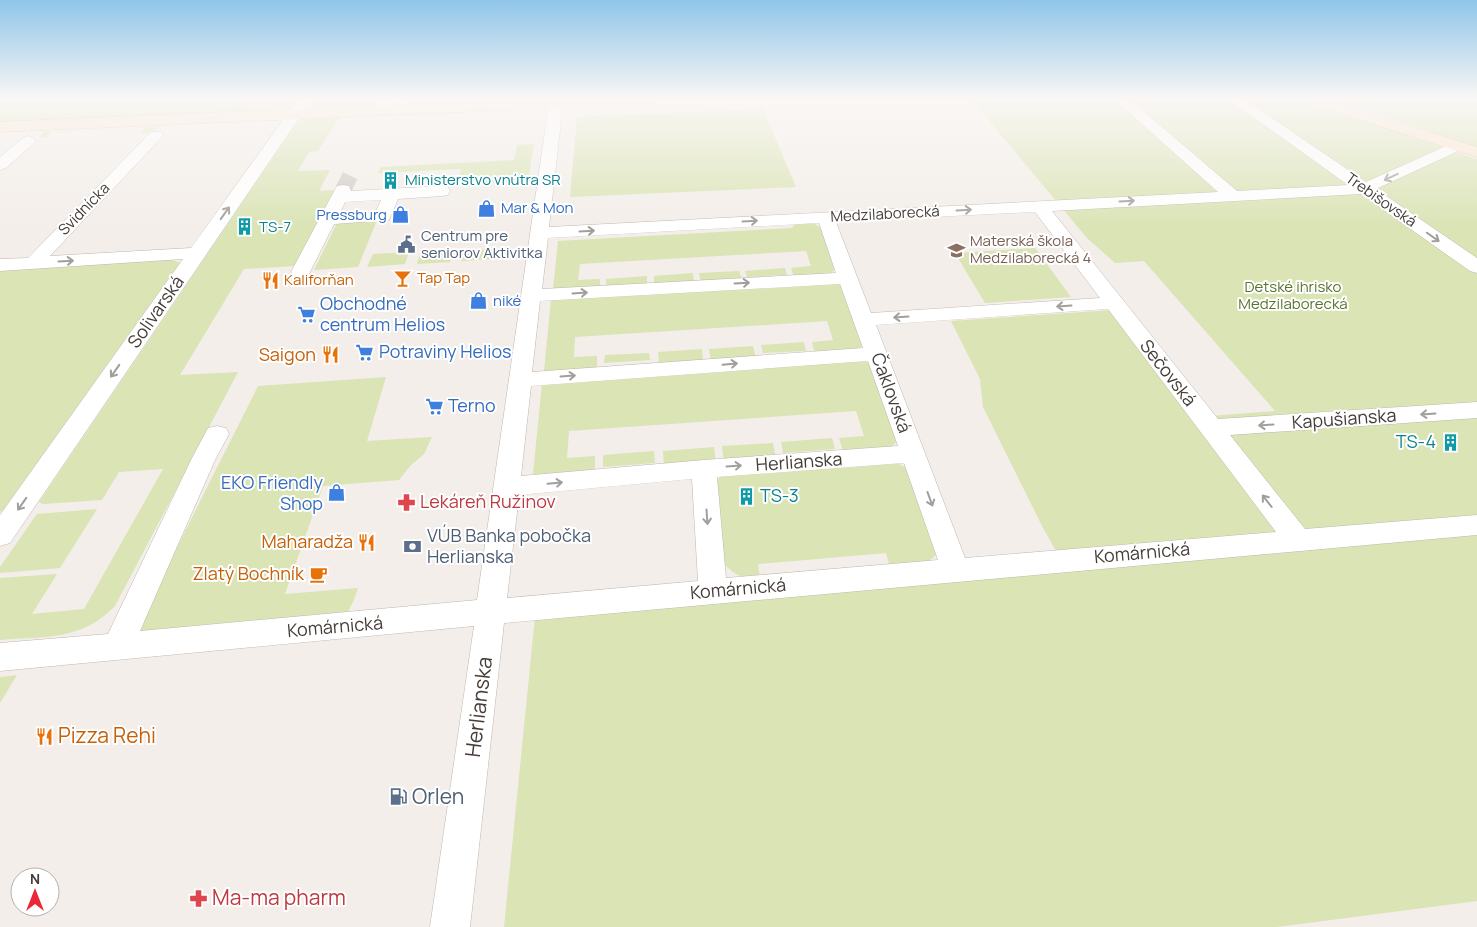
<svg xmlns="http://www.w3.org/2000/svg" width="1477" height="927" font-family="Manrope,sans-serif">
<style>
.green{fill:#dae4b5}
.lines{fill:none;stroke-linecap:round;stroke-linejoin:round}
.street-tunnel{stroke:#d0cbc6;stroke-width:16;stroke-dasharray:16 8;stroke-linecap:butt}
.street-casing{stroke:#c1b6af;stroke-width:1}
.secondary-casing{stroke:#d3b99e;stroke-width:1}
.street{fill:#fff;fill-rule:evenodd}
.secondary{fill:#fbe5cb;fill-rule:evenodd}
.oneway{stroke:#a29e9c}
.labels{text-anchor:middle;stroke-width:4;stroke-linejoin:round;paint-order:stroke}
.far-culture-label{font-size:15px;fill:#0d838f;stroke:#fff;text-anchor:start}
.far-street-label{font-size:15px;fill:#463d38;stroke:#fff}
.far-shop-label{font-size:15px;fill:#366cbe;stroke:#fff;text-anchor:start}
.far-service-label{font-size:15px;fill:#4e5e75;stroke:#fff;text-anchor:start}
.far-education-label{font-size:15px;fill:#785e54;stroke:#fff;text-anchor:start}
.far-food-label{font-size:15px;fill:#c56008;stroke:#fff;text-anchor:start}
.far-park-label{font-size:15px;fill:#59742f;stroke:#fff}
.shop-label{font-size:18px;fill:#366cbe;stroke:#fff;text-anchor:start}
.street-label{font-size:18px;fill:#463d38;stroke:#fff}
.food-label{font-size:18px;fill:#c56008;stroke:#fff;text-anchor:end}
.culture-label{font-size:18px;fill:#0d838f;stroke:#fff;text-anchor:end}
.health-label{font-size:18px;fill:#be3a42;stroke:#fff;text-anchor:start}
.service-label{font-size:18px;fill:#4e5e75;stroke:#fff;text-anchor:start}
.near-street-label{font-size:21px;fill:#463d38;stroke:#fff}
.near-food-label{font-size:21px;fill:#c56008;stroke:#fff;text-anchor:start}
.near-service-label{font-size:21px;fill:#4e5e75;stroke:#fff;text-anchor:start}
.near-health-label{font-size:21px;fill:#be3a42;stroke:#fff;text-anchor:start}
</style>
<rect width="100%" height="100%" fill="#f3eee9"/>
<g class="green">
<path d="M 0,99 L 297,99 L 289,109 L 0,122 Z"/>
<path d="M 317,99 L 378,99 L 374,106 L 311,108 Z"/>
<path d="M 971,99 L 1294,99 L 1359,119 L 1477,159 L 1477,901 L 1277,927 L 504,927 L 535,617 L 1065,567 L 1042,526 L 983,407 L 980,379 L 951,321 L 1114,310 L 1197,417 L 1275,411 L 1144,261 L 1115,263 L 1087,238 Z"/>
<path d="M 1329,99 L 1469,99 L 1477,103 L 1477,148 L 1376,113 Z"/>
<path d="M 763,109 L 796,187 L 570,197 L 577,117 Z"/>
<path d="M 339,118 L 318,151 L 309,152 L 298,171 L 330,170 L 319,191 L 335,190 L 296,266 L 244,269 L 180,375 L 238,372 L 115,606 C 82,641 45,636 0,640 L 0,578 L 57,574 L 32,614 L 84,609 L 163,469 L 119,472 L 102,500 L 43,504 L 39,502 L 297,122 L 304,119 Z"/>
<path d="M 158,127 C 154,133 147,133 140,133 L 144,128 L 52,132 L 45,138 L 39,137 L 44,132 Z"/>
<path d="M 534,144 L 529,176 L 522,181 L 457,185 L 461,169 L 378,173 L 381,167 L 514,160 L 517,145 Z"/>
<path d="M 377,220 L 358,267 L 314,270 L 337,223 Z"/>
<path d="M 798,221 L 813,223 L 826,231 L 836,268 L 830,274 L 794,278 L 791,268 L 811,266 L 806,251 L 580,264 L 578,280 L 600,279 L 600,288 L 553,289 L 558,241 L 792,228 Z"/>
<path d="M 1035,248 L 1071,297 L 985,303 L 955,253 Z"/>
<path d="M 496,249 L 494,259 L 461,261 L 463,251 Z"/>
<path d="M 453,251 L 450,262 L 417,264 L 420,253 Z"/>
<path d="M 409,252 L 405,264 L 367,267 L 373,254 Z"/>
<path d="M 167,258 L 181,263 L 8,507 L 0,512 L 0,268 Z"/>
<path d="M 785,268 L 787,275 L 747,277 L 745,271 Z"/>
<path d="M 739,271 L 742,280 L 701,283 L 699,273 Z"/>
<path d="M 693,273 L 694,283 L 654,286 L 654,276 Z"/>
<path d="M 647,276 L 647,283 L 606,286 L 606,279 Z"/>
<path d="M 839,284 L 843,287 L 863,345 L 857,350 L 815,354 L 812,342 L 833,340 L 827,321 L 575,337 L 574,357 L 597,356 L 597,368 L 544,371 L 551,300 Z"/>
<path d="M 804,342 L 806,351 L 763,353 L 761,345 Z"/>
<path d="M 753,346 L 756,358 L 711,361 L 709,349 Z"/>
<path d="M 702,349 L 703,361 L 659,364 L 658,352 Z"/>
<path d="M 649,353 L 650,360 L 604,363 L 605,355 Z"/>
<path d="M 858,360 L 867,362 L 872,367 L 899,437 L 896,442 L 891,447 L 844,454 L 839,438 L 864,436 L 856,411 L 569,431 L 567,458 L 595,456 L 595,473 L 538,475 L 533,474 L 542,383 Z"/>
<path d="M 386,377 L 367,441 L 432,437 L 424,454 L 411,465 L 399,480 L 323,486 L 285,594 L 358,588 L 353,602 L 346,615 L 133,635 L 258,386 Z"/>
<path d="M 832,438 L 835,449 L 783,453 L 781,442 Z"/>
<path d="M 773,443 L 776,459 L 724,463 L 722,446 Z"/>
<path d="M 714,447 L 716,464 L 664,468 L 663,451 Z"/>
<path d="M 654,451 L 655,463 L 603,467 L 603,455 Z"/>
<path d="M 893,461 L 910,470 L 937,553 C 927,568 907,567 890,568 L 886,553 L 758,564 L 760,579 C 743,578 734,576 723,562 L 716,481 L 722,475 Z"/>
<path d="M 97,509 L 60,568 L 0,573 L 0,567 L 37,514 Z"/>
<path d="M 17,675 L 0,703 L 0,677 Z"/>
</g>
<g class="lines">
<path class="street-tunnel" d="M 343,190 L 351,174"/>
<defs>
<g id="street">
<path d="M 298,99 L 312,99 L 10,543 L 0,546 L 0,515 L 183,259 L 0,271 L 0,259 L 28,258 L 151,132 L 161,132 L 163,135 L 161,138 L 50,256 L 191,248 Z"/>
<path d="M 382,99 L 396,99 L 389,114 L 379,114 L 377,111 Z"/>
<path d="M 557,99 L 563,103 L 549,227 L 1218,192 L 1114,99 L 1129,99 L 1237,191 L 1348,185 L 1228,99 L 1244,99 L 1366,182 L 1446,146 L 1456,146 L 1459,149 L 1456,152 L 1376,189 L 1477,258 L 1477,273 L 1470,271 L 1361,194 L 1052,211 L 1218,419 L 1477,402 L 1477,418 L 1230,435 L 1305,529 L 1477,515 L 1477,535 L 504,623 L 470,927 L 430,927 L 474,626 L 0,671 L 0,643 L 108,634 L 191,460 L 208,428 L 217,426 L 226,428 L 229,434 L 215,460 L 140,631 L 477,600 L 549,103 L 551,100 ZM 1035,212 L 1100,298 L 871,313 L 836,222 ZM 819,223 L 836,273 L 542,289 L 548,238 ZM 840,284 L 863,348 L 532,372 L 540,301 ZM 1108,309 L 1276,532 L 965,558 L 876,325 ZM 868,361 L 898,446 L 704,460 L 521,476 L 531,386 ZM 904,463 L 938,560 L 726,578 L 717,477 ZM 692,479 L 698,581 L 507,598 L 519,495 Z"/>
<path d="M 28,136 L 33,138 L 36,141 L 33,144 L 6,168 L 0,170 L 0,157 L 23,138 Z"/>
<path d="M 343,185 L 349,186 L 351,191 L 442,186 L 448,187 L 450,191 L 448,195 L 442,196 L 398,199 L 389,220 L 334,224 L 308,276 L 301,278 L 294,276 L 291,272 L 331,197 L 337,186 ZM 381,200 L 376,211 L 340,213 L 345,202 Z"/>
</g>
<g id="secondary">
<path d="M 539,99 L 656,99 L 654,102 L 649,104 L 0,132 L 0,122 Z"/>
<path d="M 1301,99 L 1324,99 L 1477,147 L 1477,157 L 1303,102 Z"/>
</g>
</defs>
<use href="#street" class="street-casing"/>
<use href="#secondary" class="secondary-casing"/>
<use href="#street" class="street"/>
<use href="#secondary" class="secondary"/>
</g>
<defs><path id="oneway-shaft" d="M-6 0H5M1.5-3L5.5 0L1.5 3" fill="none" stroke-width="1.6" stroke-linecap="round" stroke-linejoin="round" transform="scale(1.25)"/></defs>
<g class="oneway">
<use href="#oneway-shaft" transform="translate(1391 177) rotate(155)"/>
<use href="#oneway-shaft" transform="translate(1127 201) rotate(-3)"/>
<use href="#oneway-shaft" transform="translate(964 210) rotate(-3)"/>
<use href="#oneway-shaft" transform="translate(225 213) rotate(-55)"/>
<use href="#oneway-shaft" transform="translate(750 221) rotate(-3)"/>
<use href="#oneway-shaft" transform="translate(587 231) rotate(-3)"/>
<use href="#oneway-shaft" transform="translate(1433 237) rotate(35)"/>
<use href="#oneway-shaft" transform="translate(66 261) rotate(-3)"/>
<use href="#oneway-shaft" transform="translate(742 283) rotate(-3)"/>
<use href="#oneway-shaft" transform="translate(580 293) rotate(-4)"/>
<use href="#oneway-shaft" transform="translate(1064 306) rotate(176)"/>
<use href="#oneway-shaft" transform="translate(901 317) rotate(176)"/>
<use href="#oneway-shaft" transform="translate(730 364) rotate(-5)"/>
<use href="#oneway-shaft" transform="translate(115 371) rotate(125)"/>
<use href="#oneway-shaft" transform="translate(568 376) rotate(-4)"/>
<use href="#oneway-shaft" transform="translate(1428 414) rotate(176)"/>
<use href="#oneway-shaft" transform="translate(1266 425) rotate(176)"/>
<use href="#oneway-shaft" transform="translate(734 466) rotate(-4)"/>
<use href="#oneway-shaft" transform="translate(555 483) rotate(-5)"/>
<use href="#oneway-shaft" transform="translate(930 499) rotate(70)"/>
<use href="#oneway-shaft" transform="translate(1267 501) rotate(-128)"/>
<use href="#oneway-shaft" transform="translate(22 504) rotate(125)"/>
<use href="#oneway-shaft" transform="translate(707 517) rotate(86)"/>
</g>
<linearGradient id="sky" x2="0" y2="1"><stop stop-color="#8fc5e9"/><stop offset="0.43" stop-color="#faf7f5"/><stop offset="1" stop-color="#faf7f5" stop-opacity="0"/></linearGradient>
<rect width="1477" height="229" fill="url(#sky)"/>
<defs>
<symbol id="building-bare" viewBox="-9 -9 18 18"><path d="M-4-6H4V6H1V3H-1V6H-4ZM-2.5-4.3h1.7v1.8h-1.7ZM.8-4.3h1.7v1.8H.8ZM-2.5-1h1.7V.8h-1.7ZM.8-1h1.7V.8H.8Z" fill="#0f9aa8" stroke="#fff" stroke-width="2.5" paint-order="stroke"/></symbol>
<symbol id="shop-bare" viewBox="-9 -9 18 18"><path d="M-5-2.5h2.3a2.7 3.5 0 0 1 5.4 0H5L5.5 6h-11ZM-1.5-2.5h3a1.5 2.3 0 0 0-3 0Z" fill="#3f7fe0" stroke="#fff" stroke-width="2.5" paint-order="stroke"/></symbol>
<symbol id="civic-bare" viewBox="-9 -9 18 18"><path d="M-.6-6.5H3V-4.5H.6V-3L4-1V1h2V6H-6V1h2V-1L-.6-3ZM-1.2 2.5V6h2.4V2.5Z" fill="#5c6f8a" stroke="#fff" stroke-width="2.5" paint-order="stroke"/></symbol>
<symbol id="school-bare" viewBox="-9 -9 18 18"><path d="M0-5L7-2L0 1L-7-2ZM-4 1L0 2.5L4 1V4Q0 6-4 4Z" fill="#8d6e63" stroke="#fff" stroke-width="2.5" paint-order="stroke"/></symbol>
<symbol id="bar-bare" viewBox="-9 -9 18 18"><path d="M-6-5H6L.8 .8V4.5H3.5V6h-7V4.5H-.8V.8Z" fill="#e8710a" stroke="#fff" stroke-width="2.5" paint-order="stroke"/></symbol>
<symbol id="restaurant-bare" viewBox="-9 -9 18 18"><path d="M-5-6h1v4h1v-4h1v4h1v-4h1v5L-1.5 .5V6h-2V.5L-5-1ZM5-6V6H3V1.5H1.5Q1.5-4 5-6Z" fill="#e8710a" stroke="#fff" stroke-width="2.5" paint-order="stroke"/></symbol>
<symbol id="supermarket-bare" viewBox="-9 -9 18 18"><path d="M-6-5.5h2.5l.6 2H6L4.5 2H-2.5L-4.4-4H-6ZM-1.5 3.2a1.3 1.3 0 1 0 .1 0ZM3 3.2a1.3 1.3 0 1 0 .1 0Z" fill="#3f7fe0" stroke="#fff" stroke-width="2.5" paint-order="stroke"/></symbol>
<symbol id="pharmacy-bare" viewBox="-9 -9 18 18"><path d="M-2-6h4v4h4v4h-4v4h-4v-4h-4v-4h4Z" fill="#e0444e" stroke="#fff" stroke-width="2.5" paint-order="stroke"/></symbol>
<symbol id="bank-bare" viewBox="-9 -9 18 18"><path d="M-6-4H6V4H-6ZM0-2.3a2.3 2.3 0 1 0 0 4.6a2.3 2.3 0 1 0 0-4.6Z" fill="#5c6f8a" stroke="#fff" stroke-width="2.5" paint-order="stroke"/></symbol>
<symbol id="cafe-bare" viewBox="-9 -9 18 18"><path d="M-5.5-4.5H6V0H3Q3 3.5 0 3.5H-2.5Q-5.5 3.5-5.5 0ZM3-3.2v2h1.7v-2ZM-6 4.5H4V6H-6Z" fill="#e8710a" stroke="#fff" stroke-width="2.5" paint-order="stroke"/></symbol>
<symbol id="fuel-bare" viewBox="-9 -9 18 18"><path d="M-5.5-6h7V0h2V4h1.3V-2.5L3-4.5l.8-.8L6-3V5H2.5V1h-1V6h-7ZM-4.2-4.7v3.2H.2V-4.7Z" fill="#5c6f8a" stroke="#fff" stroke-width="2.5" paint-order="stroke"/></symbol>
</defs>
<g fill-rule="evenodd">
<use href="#building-bare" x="378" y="168" width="25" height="25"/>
<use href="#shop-bare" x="474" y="196" width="25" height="25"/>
<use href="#shop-bare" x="388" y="202" width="25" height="25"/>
<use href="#building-bare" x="232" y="214" width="25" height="25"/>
<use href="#civic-bare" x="394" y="232" width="25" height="25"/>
<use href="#school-bare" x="944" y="238" width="25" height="25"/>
<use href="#bar-bare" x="390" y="266" width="25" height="25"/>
<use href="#restaurant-bare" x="258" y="268" width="25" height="25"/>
<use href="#shop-bare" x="466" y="288" width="25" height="25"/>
<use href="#supermarket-bare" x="294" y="302" width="25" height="25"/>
<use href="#supermarket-bare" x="352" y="340" width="25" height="25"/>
<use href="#restaurant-bare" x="318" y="342" width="25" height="25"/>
<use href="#supermarket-bare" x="422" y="394" width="25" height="25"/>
<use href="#building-bare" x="1438" y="430" width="25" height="25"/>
<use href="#shop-bare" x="324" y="480" width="25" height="25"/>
<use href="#building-bare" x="734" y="484" width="25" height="25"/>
<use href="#pharmacy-bare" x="394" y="490" width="25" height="25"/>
<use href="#restaurant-bare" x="354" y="530" width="25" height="25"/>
<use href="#bank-bare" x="400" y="534" width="25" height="25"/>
<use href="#cafe-bare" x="306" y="562" width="25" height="25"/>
<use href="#restaurant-bare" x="32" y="724" width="25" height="25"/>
<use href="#fuel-bare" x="386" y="784" width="25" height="25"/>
<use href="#pharmacy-bare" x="186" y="886" width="25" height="25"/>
</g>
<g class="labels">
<g class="far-culture-label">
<text x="405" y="185">Ministerstvo vnútra SR</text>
<text x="259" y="232">TS-7</text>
</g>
<g class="far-street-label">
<text transform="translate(1381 200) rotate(35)" y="5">Trebišovská</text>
<text transform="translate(84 209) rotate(-46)" y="5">Svidnícka</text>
<text transform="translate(885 214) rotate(-3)" y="5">Medzilaborecká</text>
</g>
<g class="far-shop-label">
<text x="501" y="213">Mar &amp; Mon</text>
<text x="387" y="220" text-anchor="end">Pressburg</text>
<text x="493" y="306">niké</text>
</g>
<g class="far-service-label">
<text x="421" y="241">Centrum pre<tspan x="421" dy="17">seniorov Aktivitka</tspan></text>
</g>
<g class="far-education-label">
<text x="970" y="246">Materská škola<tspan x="970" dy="17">Medzilaborecká 4</tspan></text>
</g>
<g class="far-food-label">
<text x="417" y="283">Tap Tap</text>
<text x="284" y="285">Kaliforňan</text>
</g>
<g class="far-park-label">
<text x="1293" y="292">Detské ihrisko<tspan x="1293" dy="17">Medzilaborecká</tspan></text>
</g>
<g class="shop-label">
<text x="320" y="310">Obchodné<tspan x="320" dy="21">centrum Helios</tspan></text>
<text x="379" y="358">Potraviny Helios</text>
<text x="448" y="412">Terno</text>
<text x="323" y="489" text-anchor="end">EKO Friendly<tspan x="323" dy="21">Shop</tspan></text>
</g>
<g class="street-label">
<text transform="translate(156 312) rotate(-55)" y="6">Solivarská</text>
<text transform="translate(1168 373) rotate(52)" y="6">Sečovská</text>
<text transform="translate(891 393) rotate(70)" y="6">Čaklovská</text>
<text transform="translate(1344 419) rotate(-4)" y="6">Kapušianska</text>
<text transform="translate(799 462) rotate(-4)" y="6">Herlianska</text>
<text transform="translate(1142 553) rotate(-5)" y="6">Komárnická</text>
<text transform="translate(738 589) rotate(-5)" y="6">Komárnická</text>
<text transform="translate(335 627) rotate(-5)" y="6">Komárnická</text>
</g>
<g class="food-label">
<text x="316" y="361">Saigon</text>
<text x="353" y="548">Maharadža</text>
<text x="304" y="580">Zlatý Bochník</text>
</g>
<g class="culture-label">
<text x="1436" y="448">TS-4</text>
<text x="760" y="502" text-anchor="start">TS-3</text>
</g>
<g class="health-label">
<text x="420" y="508">Lekáreň Ružinov</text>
</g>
<g class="service-label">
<text x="427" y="542">VÚB Banka pobočka<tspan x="427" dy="21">Herlianska</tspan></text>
</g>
<g class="near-street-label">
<text transform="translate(479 707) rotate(-83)" y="7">Herlianska</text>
</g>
<g class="near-food-label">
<text x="58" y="743">Pizza Rehi</text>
</g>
<g class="near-service-label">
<text x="412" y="804">Orlen</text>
</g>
<g class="near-health-label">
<text x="212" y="905">Ma-ma pharm</text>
</g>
</g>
<g transform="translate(35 892)"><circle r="24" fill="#ffffff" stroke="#b5b1af"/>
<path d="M0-4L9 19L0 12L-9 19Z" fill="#eb2837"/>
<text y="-8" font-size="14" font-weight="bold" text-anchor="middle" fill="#463d38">N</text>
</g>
</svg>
